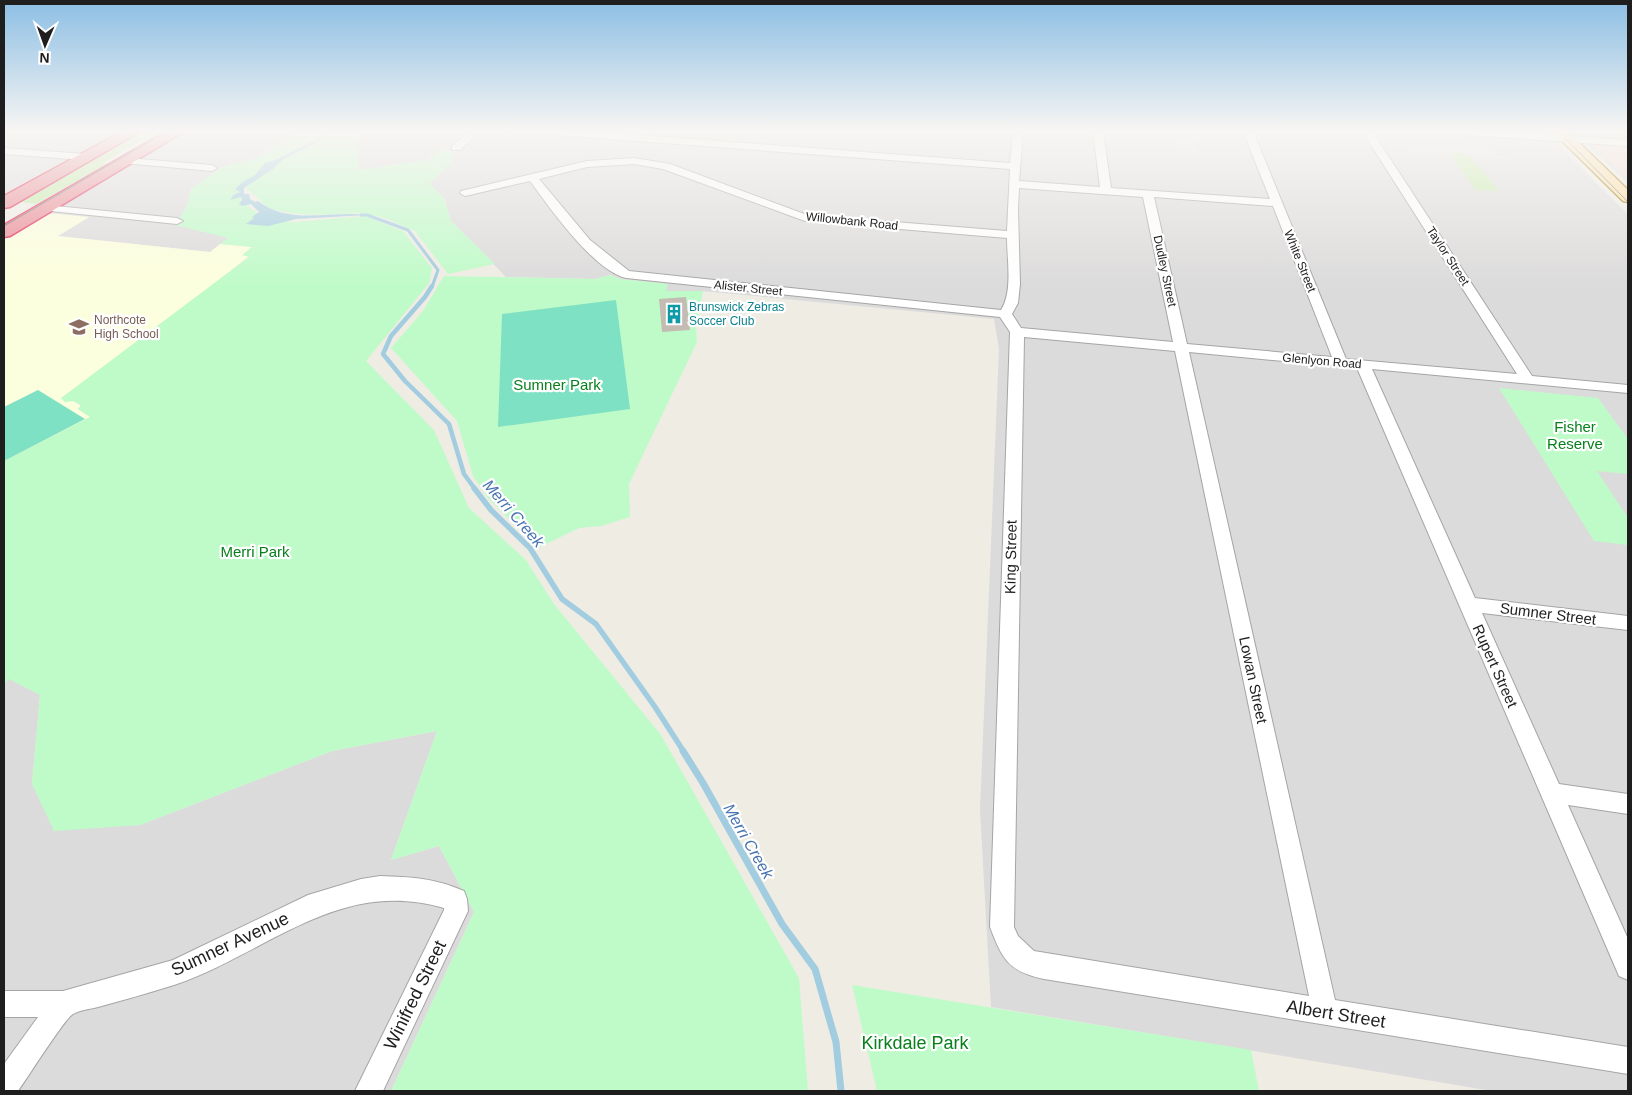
<svg xmlns="http://www.w3.org/2000/svg" width="1632" height="1095" font-family="Arial,sans-serif">
<style>
.residential{fill:#dcdbdb}
.commercial{fill:#f1d6d2}
.education{fill:#fcffdd}
.grass{fill:#c3eba8}
.park{fill:#bffbc8}
.pitch{fill:#7fe1c3}
.parking{fill:#e2e2e2}
.water{fill:#a2ccdf}
.lines{fill:none;stroke-linecap:round;stroke-linejoin:round}
.stream-far3{stroke:#a2ccdf;stroke-width:3}
.stream-far2{stroke:#a2ccdf;stroke-width:4.5}
.stream-far1{stroke:#a2ccdf;stroke-width:5.5}
.stream{stroke:#a2ccdf;stroke-width:7}
.building{fill:#c4bcb3}
.minor-casing{stroke:#a5a5a5;stroke-width:2}
.major-casing{stroke:#987200;stroke-width:3}
.highway-casing{stroke:#e01e51;stroke-width:3}
.minor{fill:#fff;fill-rule:evenodd}
.major{fill:#ffdb99;fill-rule:evenodd}
.highway{fill:#e98893;fill-rule:evenodd}
.tram{stroke:#6c6c6c;stroke-width:1}
.labels{text-anchor:middle;stroke-width:4.5;stroke-linejoin:round;paint-order:stroke}
.far-street-label{font-size:12px;fill:#1e1e1e;stroke:#fff}
.far-culture-label{font-size:12px;fill:#0d838f;stroke:#fff;text-anchor:start}
.far-education-label{font-size:12px;fill:#785e54;stroke:#fff;text-anchor:start}
.park-label{font-size:15px;fill:#08801c;stroke:#fff}
.street-label{font-size:15px;fill:#1e1e1e;stroke:#fff}
.water-label{font-size:16px;font-style:italic;fill:#4773b1;stroke:#fff}
.near-street-label{font-size:18px;fill:#1e1e1e;stroke:#fff}
.near-park-label{font-size:18px;fill:#08801c;stroke:#fff}
</style>
<rect width="100%" height="100%" fill="#efece4"/>
<g class="residential">
<path d="M 4,131 L 120,131 L 4,194 Z"/>
<path d="M 189,131 L 303,131 L 257,158 L 221,168 L 191,189 L 188,204 L 180,219 L 229,238 L 210,252 L 57,236 L 88,218 L 47,213 Z"/>
<path d="M 368,131 L 1545,132 L 1628,214 L 1628,1091 L 1492,1091 L 991,1007 L 980,810 L 999,349 L 994,319 L 703,291 L 666,291 L 667,284 L 620,279 L 611,275 L 595,279 L 506,277 L 451,221 L 444,198 L 429,183 L 452,163 L 450,159 L 457,151 L 441,150 L 428,160 L 359,170 L 356,141 Z"/>
<path d="M 1574,131 L 1628,131 L 1628,183 L 1587,145 Z"/>
<path d="M 9,678 L 40,695 L 32,784 L 140,825 L 332,751 L 437,731 L 391,860 L 439,846 L 474,912 L 391,1091 L 4,1091 L 4,684 Z"/>
</g>
<path class="commercial" d="M 1590,143 L 1628,145 L 1628,178 Z"/>
<path class="education" d="M 47,213 L 89,217 L 58,236 L 210,252 L 220,244 L 252,247 L 243,255 L 249,256 L 65,402 L 73,401 L 81,406 L 78,409 L 90,417 L 4,461 L 4,238 Z"/>
<g class="grass">
<path d="M 140,131 L 161,131 L 147,139 L 143,139 L 103,163 L 107,164 L 36,204 L 13,201 Z"/>
<path d="M 1453,152 L 1462,153 L 1465,156 L 1471,157 L 1499,191 L 1476,190 L 1450,155 L 1455,155 Z"/>
</g>
<g class="park">
<path d="M 303,131 L 368,131 L 356,141 L 359,170 L 428,160 L 441,150 L 457,150 L 450,159 L 452,163 L 429,183 L 444,198 L 451,221 L 495,264 L 448,274 L 415,231 L 385,218 L 359,213 L 312,215 L 290,213 L 270,209 L 246,188 L 247,182 L 268,166 L 295,151 L 267,165 L 238,188 L 241,201 L 263,217 L 293,222 L 365,216 L 403,231 L 432,268 L 429,283 L 366,361 L 434,430 L 469,508 L 526,560 L 554,604 L 661,735 L 799,978 L 808,1091 L 391,1091 L 474,912 L 439,846 L 391,860 L 437,731 L 332,751 L 140,825 L 54,831 L 32,784 L 40,695 L 9,679 L 4,684 L 4,461 L 90,417 L 78,409 L 81,405 L 73,401 L 65,402 L 61,398 L 249,257 L 242,255 L 252,247 L 220,244 L 228,238 L 175,225 L 188,204 L 191,189 L 221,168 L 257,158 Z"/>
<path d="M 611,275 L 620,279 L 668,284 L 666,291 L 703,291 L 696,328 L 697,342 L 629,484 L 630,517 L 601,526 L 579,528 L 538,548 L 488,498 L 473,476 L 457,421 L 391,348 L 423,311 L 444,276 L 595,279 Z"/>
<path d="M 1499,388 L 1598,398 L 1628,439 L 1628,474 L 1597,471 L 1628,518 L 1628,545 L 1594,541 Z"/>
<path d="M 852,985 L 1251,1050 L 1259,1091 L 877,1091 Z"/>
</g>
<g class="pitch">
<path d="M 616,300 L 630,409 L 498,427 L 502,314 Z"/>
<path d="M 38,390 L 85,419 L 4,461 L 4,407 Z"/>
</g>
<g class="parking">
<path d="M 1173,137 L 1195,138 L 1199,155 L 1177,153 Z"/>
<path d="M 1408,146 L 1494,151 L 1497,155 L 1505,156 L 1508,159 L 1465,156 L 1462,153 L 1454,152 L 1456,155 L 1413,153 Z"/>
</g>
<path class="water" d="M 285,157 L 273,169 L 244,188 L 244,194 L 249,194 L 250,199 L 255,202 L 258,201 C 290,226 331,210 367,215 L 296,219 L 268,226 L 246,224 L 254,218 L 252,217 L 259,212 L 251,204 L 242,206 L 239,204 L 242,200 L 241,197 L 230,200 L 234,195 L 240,192 L 235,189 L 244,181 L 255,175 L 265,163 Z"/>
<g class="lines">
<g class="stream-far3">
<path d="M 281,159 L 318,140 L 323,131"/>
<path d="M 361,215 L 367,215 L 408,230 L 438,270 L 432,287"/>
</g>
<path class="stream-far2" d="M 432,286 L 425,297 L 391,336 L 383,354 L 405,381 L 449,424 L 464,474 L 475,489"/>
<path class="stream-far1" d="M 474,488 L 491,510 L 530,548 L 562,599 L 596,624 L 655,707 L 684,752"/>
<path class="stream" d="M 683,751 L 703,783 L 782,924 L 815,969 L 836,1042 L 841,1091"/>
</g>
<path class="building" d="M 686,297 L 690,330 L 662,332 L 659,299 Z"/>
<g class="lines">
<defs>
<g id="minor">
<path d="M 471,131 L 482,131 L 460,150 L 452,150 L 452,146 Z"/>
<path d="M 537,131 L 587,131 L 1010,163 L 1013,131 L 1023,131 L 1019,181 L 1100,187 L 1093,131 L 1103,131 L 1111,188 L 1270,199 L 1243,131 L 1253,131 L 1346,359 L 1517,374 L 1362,131 L 1372,131 L 1532,376 L 1628,385 L 1628,393 L 1372,369 L 1475,598 L 1628,616 L 1628,630 L 1482,613 L 1559,784 L 1628,794 L 1628,814 L 1568,805 L 1628,939 L 1628,980 L 1619,976 L 1357,368 L 1189,352 L 1335,1000 L 1628,1047 L 1628,1074 L 1044,979 C 1009,972 1002,959 990,927 L 1010,332 L 1000,317 L 626,278 C 593,270 550,208 530,181 L 465,196 L 460,193 L 461,191 L 587,161 L 634,158 L 670,164 L 807,215 L 1007,231 L 1010,169 L 542,134 ZM 634,164 L 663,169 L 805,221 L 1007,238 C 1007,260 1013,291 1001,310 L 629,271 L 590,240 L 539,179 L 587,167 ZM 1019,188 L 1143,197 L 1173,342 L 1021,328 L 1012,314 L 1018,303 L 1020,284 L 1018,209 ZM 1154,197 L 1273,206 L 1332,357 L 1187,344 ZM 1024,337 L 1175,351 L 1309,996 L 1034,951 L 1018,936 L 1014,927 Z"/>
<path d="M 1445,131 L 1499,131 L 1628,140 L 1628,146 L 1450,134 Z"/>
<path d="M 4,148 L 85,154 L 90,157 L 85,160 L 4,154 Z"/>
<path d="M 127,158 L 212,165 L 217,168 L 212,171 L 123,163 L 122,161 Z"/>
<path d="M 45,205 L 177,218 L 183,221 L 177,224 L 41,210 L 39,208 L 41,206 Z"/>
<path d="M 380,876 C 411,877 434,878 464,891 L 467,899 L 468,911 L 383,1091 L 355,1091 L 444,910 L 444,908 C 338,877 268,953 174,985 C 149,993 123,1000 98,1007 C 90,1009 80,1010 73,1014 C 65,1018 26,1080 18,1091 L 4,1091 L 4,1064 L 38,1017 L 4,1017 L 4,991 L 63,991 L 173,960 L 308,895 L 361,879 Z"/>
</g>
<path id="major" d="M 1552,131 L 1567,131 L 1628,190 L 1628,202 L 1623,201 Z"/>
<g id="highway">
<path d="M 123,131 L 141,131 L 10,207 L 4,208 L 4,196 Z"/>
<path d="M 167,131 L 185,131 L 10,236 L 4,237 L 4,225 Z"/>
</g>
</defs>
<use href="#minor" class="minor-casing"/>
<use href="#major" class="major-casing"/>
<use href="#highway" class="highway-casing"/>
<use href="#minor" class="minor"/>
<use href="#major" class="major"/>
<use href="#highway" class="highway"/>
<g class="tram">
<path d="M 1558,131 L 1628,202"/>
<path d="M 4,226 L 168,131"/>
</g>
</g>
<linearGradient id="sky" x2="0" y2="1"><stop stop-color="#8cbee4"/><stop offset="0.46" stop-color="#f8f6f3"/><stop offset="1" stop-color="#f8f6f3" stop-opacity="0"/></linearGradient>
<rect width="1632" height="285" fill="url(#sky)"/>
<defs>
<symbol id="building-bare" viewBox="-9 -9 18 18"><path d="M-4-6H4V6H1V3H-1V6H-4ZM-2.5-4.3h1.7v1.8h-1.7ZM.8-4.3h1.7v1.8H.8ZM-2.5-1h1.7V.8h-1.7ZM.8-1h1.7V.8H.8Z" fill="#0f9aa8" stroke="#fff" stroke-width="2.5" paint-order="stroke"/></symbol>
<symbol id="school-bare" viewBox="-9 -9 18 18"><path d="M0-5L7-2L0 1L-7-2ZM-4 1L0 2.5L4 1V4Q0 6-4 4Z" fill="#8d6e63" stroke="#fff" stroke-width="2.5" paint-order="stroke"/></symbol>
</defs>
<g fill-rule="evenodd">
<use href="#building-bare" x="660" y="300" width="28" height="28"/>
<use href="#school-bare" x="65" y="313" width="28" height="28"/>
</g>
<g class="labels">
<g class="far-street-label">
<text transform="translate(852 221) rotate(6)" y="4">Willowbank Road</text>
<text transform="translate(1448 256) rotate(57)" y="4">Taylor Street</text>
<text transform="translate(1300 261) rotate(68)" y="4">White Street</text>
<text transform="translate(1165 271) rotate(78)" y="4">Dudley Street</text>
<text transform="translate(748 288) rotate(6)" y="4">Alister Street</text>
<text transform="translate(1322 361) rotate(5)" y="4">Glenlyon Road</text>
</g>
<g class="far-culture-label">
<text x="689" y="311">Brunswick Zebras<tspan x="689" dy="14">Soccer Club</tspan></text>
</g>
<g class="far-education-label">
<text x="94" y="324">Northcote<tspan x="94" dy="14">High School</tspan></text>
</g>
<g class="park-label">
<text x="557" y="390">Sumner Park</text>
<text x="1575" y="432">Fisher<tspan x="1575" dy="17">Reserve</tspan></text>
<text x="255" y="557">Merri Park</text>
</g>
<g class="street-label">
<text transform="translate(1011 557) rotate(-89)" y="5">King Street</text>
<text transform="translate(1548 614) rotate(7)" y="5">Sumner Street</text>
<text transform="translate(1495 666) rotate(66)" y="5">Rupert Street</text>
<text transform="translate(1253 680) rotate(78)" y="5">Lowan Street</text>
</g>
<g class="water-label">
<text transform="translate(514 513) rotate(49)" y="6">Merri Creek</text>
<text transform="translate(749 841) rotate(60)" y="6">Merri Creek</text>
</g>
<g class="near-street-label">
<text transform="translate(230 944) rotate(-25)" y="6">Sumner Avenue</text>
<text transform="translate(415 995) rotate(-64)" y="6">Winifred Street</text>
<text transform="translate(1336 1014) rotate(9)" y="6">Albert Street</text>
</g>
<g class="near-park-label">
<text x="915" y="1049">Kirkdale Park</text>
</g>
</g>
<rect width="1632" height="1095" fill="none" stroke="#1e1e1e" stroke-width="10"/>
<g transform="translate(45 45) rotate(182)" stroke="#ffffff" stroke-width="4" paint-order="stroke">
<path d="M0-4L9 19L0 12L-9 19Z" fill="#1e1e1e"/>
<text y="-8" font-size="14" font-weight="bold" text-anchor="middle" fill="#1e1e1e">N</text>
</g>
</svg>
